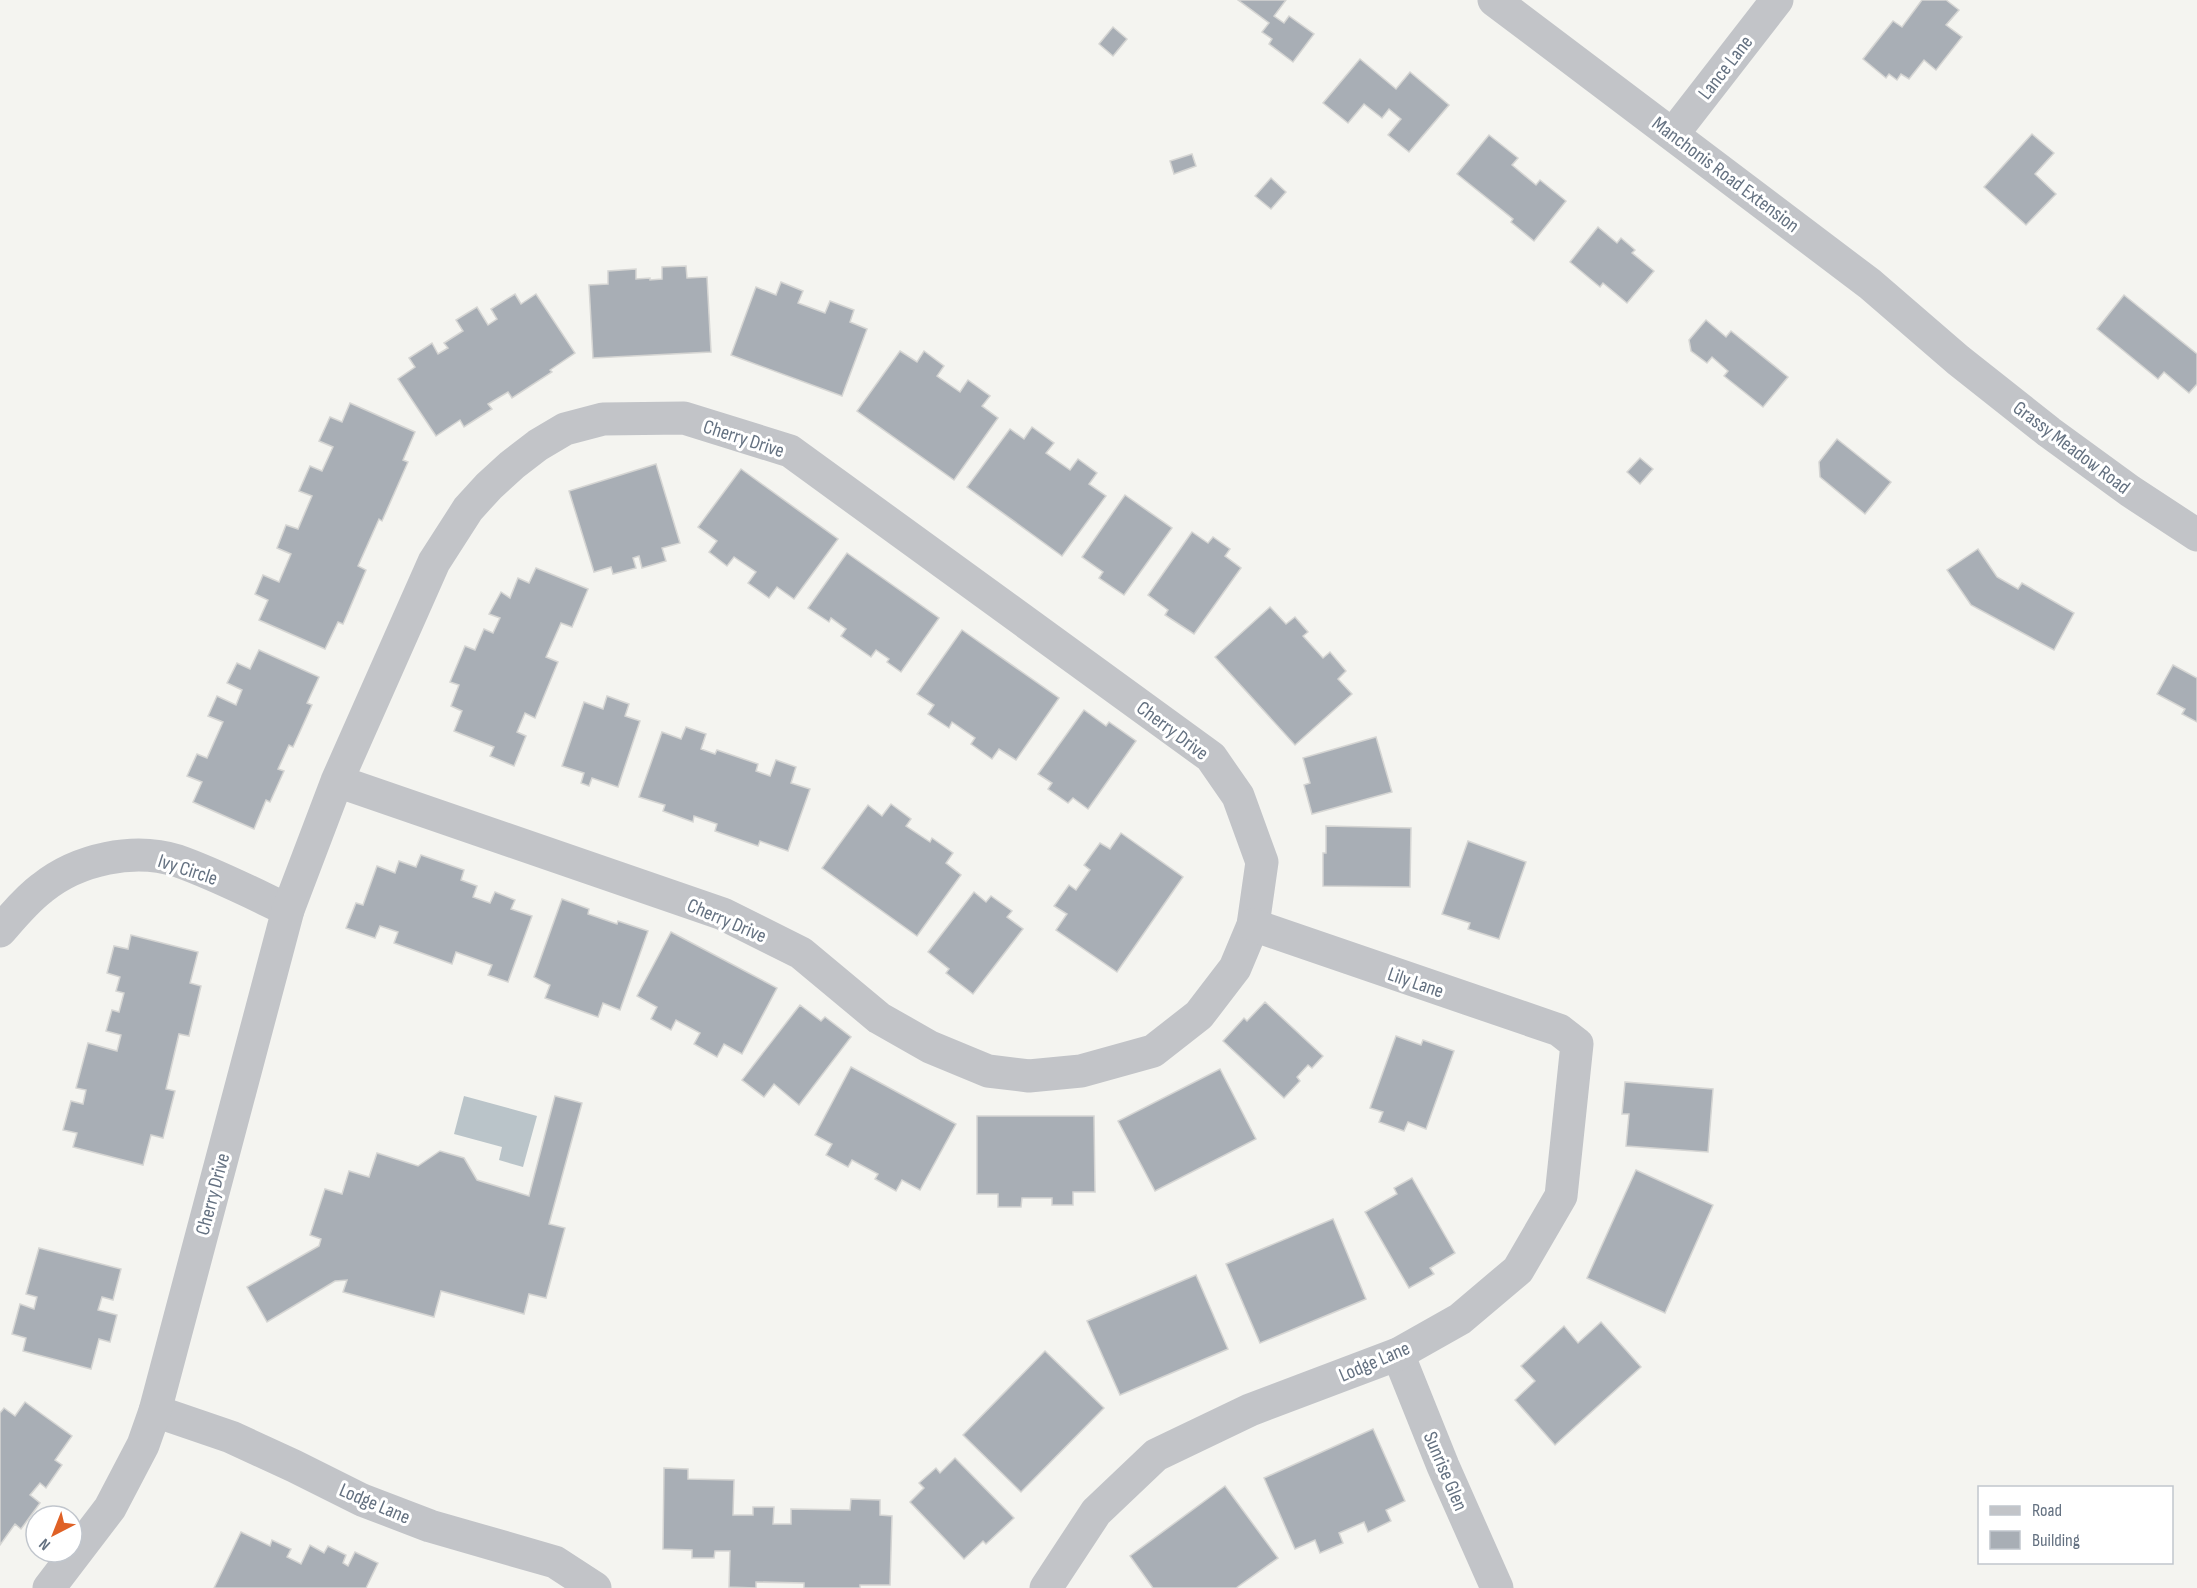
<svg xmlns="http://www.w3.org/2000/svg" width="2197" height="1588" font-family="'Sofia Sans Condensed',sans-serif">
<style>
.water{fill:#bac4c9}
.building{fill:#a8aeb5;stroke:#d5d5d3;stroke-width:1.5}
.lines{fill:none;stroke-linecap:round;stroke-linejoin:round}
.minor{stroke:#c2c4c8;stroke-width:33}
.labels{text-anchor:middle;stroke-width:6;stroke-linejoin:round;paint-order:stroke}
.street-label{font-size:20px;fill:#647181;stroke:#fff}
</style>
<rect width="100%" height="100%" fill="#f4f4f0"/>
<path class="water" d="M 464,1096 L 537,1116 L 523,1167 L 499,1160 L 502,1147 L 454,1134 Z"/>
<g class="building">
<path d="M 1238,0 L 1286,0 L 1274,16 L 1284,23 L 1289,16 L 1314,34 L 1293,62 L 1269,44 L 1272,39 L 1262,32 L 1269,23 Z"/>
<path d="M 1922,0 L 1946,0 L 1959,10 L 1946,25 L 1962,37 L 1936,70 L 1924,60 L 1909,79 L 1901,74 L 1897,80 L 1889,74 L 1886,78 L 1863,59 L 1893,21 L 1902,27 Z"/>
<path d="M 1113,27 L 1127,39 L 1113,56 L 1099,44 Z"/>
<path d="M 1360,59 L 1396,89 L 1410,72 L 1449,105 L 1409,152 L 1388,135 L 1401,119 L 1389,109 L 1382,118 L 1364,104 L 1348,123 L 1323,103 Z"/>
<path d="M 2032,134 L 2054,153 L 2035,174 L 2056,194 L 2026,225 L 1984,187 Z"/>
<path d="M 1489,135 L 1518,158 L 1512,165 L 1536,185 L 1540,180 L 1566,201 L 1534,241 L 1511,222 L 1513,219 L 1457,174 Z"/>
<path d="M 1192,154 L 1196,166 L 1174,174 L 1170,161 Z"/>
<path d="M 1271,178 L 1286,192 L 1271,209 L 1255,196 Z"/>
<path d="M 1598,227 L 1617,243 L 1621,238 L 1635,250 L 1632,253 L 1654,271 L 1627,303 L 1603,283 L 1600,287 L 1570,262 Z"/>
<path d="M 686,266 L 687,278 L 707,277 L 711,352 L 593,358 L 589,285 L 608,284 L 608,271 L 636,269 L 636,279 L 650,278 L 650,280 L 662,279 L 662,267 Z"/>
<path d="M 781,282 L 803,291 L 798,303 L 825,313 L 830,301 L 854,310 L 850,322 L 867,329 L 842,396 L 731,355 L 756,287 L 776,295 Z"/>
<path d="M 515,294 L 521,304 L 536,294 L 575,353 L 550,370 L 552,372 L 512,398 L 508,392 L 488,404 L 492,409 L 464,427 L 460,420 L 436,436 L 398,379 L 415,367 L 409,358 L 432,343 L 438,354 L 448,348 L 444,343 L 463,331 L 456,320 L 477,307 L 488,325 L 497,319 L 491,309 Z"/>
<path d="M 2124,295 L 2197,354 L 2197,384 L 2189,393 L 2164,372 L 2158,379 L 2097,329 Z"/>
<path d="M 1706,320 L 1726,337 L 1731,331 L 1788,377 L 1763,407 L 1724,376 L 1728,371 L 1712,357 L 1707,363 L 1691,351 L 1689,340 Z"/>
<path d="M 900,351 L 917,362 L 924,351 L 944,366 L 937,376 L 960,392 L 968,380 L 990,396 L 982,406 L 998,418 L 954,480 L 857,411 Z"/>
<path d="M 350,403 L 415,432 L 403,460 L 408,462 L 382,521 L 379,519 L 358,566 L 366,570 L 343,624 L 338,622 L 325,649 L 259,620 L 268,600 L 255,594 L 263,575 L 279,582 L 291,554 L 277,548 L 286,525 L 298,529 L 312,496 L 299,491 L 310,466 L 322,471 L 333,447 L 319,441 L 330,417 L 342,422 Z"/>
<path d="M 1032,427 L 1054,443 L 1046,453 L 1070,470 L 1078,459 L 1097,473 L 1089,484 L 1106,496 L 1062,556 L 967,487 L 1010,429 L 1024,439 Z"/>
<path d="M 1837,439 L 1891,482 L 1865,514 L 1820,477 L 1819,462 Z"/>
<path d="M 1640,458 L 1653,469 L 1640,484 L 1627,472 Z"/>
<path d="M 656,464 L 680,543 L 662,548 L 666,561 L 642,568 L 639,556 L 633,558 L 636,568 L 613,574 L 611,567 L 594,572 L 569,491 Z"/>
<path d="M 741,469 L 838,539 L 794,599 L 777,587 L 769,598 L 748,583 L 756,572 L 734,557 L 727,566 L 709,552 L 717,541 L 698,527 Z"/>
<path d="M 1125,495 L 1172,528 L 1124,595 L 1099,578 L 1103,572 L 1082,557 Z"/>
<path d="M 1192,532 L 1208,543 L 1213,537 L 1230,549 L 1225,556 L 1241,568 L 1194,634 L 1165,615 L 1168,610 L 1148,595 Z"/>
<path d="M 1978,549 L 1997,577 L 2018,589 L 2022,583 L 2074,613 L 2054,650 L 1971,605 L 1947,570 Z"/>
<path d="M 847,553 L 939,618 L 901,672 L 887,662 L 889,659 L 876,650 L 871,657 L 841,636 L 846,629 L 831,618 L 829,622 L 808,608 Z"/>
<path d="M 536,568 L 588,589 L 572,627 L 561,623 L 546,657 L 558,662 L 535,718 L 525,713 L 517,732 L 526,736 L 514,766 L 490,756 L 494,747 L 454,731 L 462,711 L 451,706 L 459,685 L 450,682 L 465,646 L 475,650 L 484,629 L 493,633 L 500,618 L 489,614 L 501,592 L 510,598 L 518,578 L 529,583 Z"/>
<path d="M 1270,607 L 1286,624 L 1295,617 L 1308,632 L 1303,636 L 1323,658 L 1330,652 L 1346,671 L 1338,679 L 1352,694 L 1295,745 L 1215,657 Z"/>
<path d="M 962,630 L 1059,698 L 1016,760 L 999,749 L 992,759 L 971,744 L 975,738 L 952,722 L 949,728 L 928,714 L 934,705 L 917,694 Z"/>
<path d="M 259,650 L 319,677 L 307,703 L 312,705 L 293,747 L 289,745 L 278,769 L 284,771 L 270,802 L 266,800 L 254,829 L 193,802 L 202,782 L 187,776 L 197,754 L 207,758 L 223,722 L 208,716 L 217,696 L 236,705 L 242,690 L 227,683 L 237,663 L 250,669 Z"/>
<path d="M 2173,665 L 2197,678 L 2197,722 L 2182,714 L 2185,709 L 2157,694 Z"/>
<path d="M 607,696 L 629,704 L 625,716 L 640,721 L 618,787 L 592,778 L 589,786 L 581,783 L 584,773 L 562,766 L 584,702 L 603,709 Z"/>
<path d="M 1084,710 L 1106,726 L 1109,722 L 1136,741 L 1088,809 L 1073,798 L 1068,803 L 1048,789 L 1052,783 L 1038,774 Z"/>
<path d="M 686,727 L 706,734 L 701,749 L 715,754 L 717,750 L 758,764 L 756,771 L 770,776 L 776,760 L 796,767 L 791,783 L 810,789 L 788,851 L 760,841 L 758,846 L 715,831 L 717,824 L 694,816 L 693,822 L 663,811 L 665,805 L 639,797 L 662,732 L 681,739 Z"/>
<path d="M 1376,737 L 1392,792 L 1312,814 L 1304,785 L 1310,783 L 1303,758 Z"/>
<path d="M 891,804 L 911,819 L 906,826 L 930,842 L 932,838 L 953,853 L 946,863 L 961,875 L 917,936 L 822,868 L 868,805 L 882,816 Z"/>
<path d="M 1326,826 L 1411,828 L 1410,887 L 1323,886 L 1323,853 L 1326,853 Z"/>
<path d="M 1121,833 L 1183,877 L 1117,972 L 1056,930 L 1067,914 L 1054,906 L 1069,885 L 1076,890 L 1090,870 L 1084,865 L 1100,843 L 1110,849 Z"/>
<path d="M 1468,841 L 1526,862 L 1499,939 L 1468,929 L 1470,923 L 1442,914 Z"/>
<path d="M 421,855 L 464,870 L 461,880 L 477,886 L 473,897 L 490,903 L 495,892 L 515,900 L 511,909 L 532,916 L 508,982 L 488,975 L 492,965 L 456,952 L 452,964 L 394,943 L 398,932 L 380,926 L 375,938 L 346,928 L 356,903 L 363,905 L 377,866 L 395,873 L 399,861 L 416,867 Z"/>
<path d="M 974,892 L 986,902 L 991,896 L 1012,911 L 1007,917 L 1023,929 L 973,994 L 946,973 L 949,969 L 928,952 Z"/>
<path d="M 562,899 L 589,909 L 588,914 L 617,924 L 618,921 L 648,931 L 620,1010 L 603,1003 L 598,1017 L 545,998 L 550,985 L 534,977 Z"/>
<path d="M 671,932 L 777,988 L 742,1054 L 724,1044 L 717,1057 L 694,1044 L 700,1033 L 676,1020 L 671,1030 L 651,1019 L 657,1007 L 637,996 Z"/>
<path d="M 131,935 L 198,952 L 190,983 L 201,986 L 189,1036 L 179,1034 L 166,1089 L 175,1091 L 163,1138 L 151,1135 L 143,1165 L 73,1147 L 77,1133 L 63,1130 L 71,1101 L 83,1104 L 86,1090 L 76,1088 L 88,1043 L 117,1051 L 121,1035 L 106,1031 L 112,1010 L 119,1012 L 124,993 L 116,991 L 120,977 L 107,973 L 114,946 L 128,949 Z"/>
<path d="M 1265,1002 L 1323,1056 L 1312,1068 L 1308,1065 L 1297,1077 L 1300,1081 L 1284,1098 L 1223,1041 L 1244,1018 L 1247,1021 Z"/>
<path d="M 800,1005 L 821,1021 L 825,1017 L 851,1037 L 799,1105 L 774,1084 L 764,1097 L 742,1080 Z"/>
<path d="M 1396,1036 L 1421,1045 L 1423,1040 L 1454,1051 L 1426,1129 L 1408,1122 L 1404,1131 L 1379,1122 L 1383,1112 L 1370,1108 Z"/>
<path d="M 851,1067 L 956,1124 L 920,1190 L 902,1180 L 896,1191 L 875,1179 L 878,1174 L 852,1160 L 848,1167 L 826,1155 L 832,1144 L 815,1135 Z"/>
<path d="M 1220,1069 L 1256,1139 L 1155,1191 L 1118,1121 Z"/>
<path d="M 1625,1082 L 1713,1089 L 1708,1152 L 1626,1146 L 1629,1114 L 1622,1114 Z"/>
<path d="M 555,1096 L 582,1103 L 549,1224 L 565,1228 L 546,1298 L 529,1294 L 524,1314 L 441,1291 L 434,1317 L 343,1292 L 347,1280 L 335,1281 L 267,1322 L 247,1287 L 319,1246 L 321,1239 L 310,1235 L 325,1189 L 342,1194 L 349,1171 L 369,1177 L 377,1153 L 418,1166 L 440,1151 L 464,1158 L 477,1180 L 529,1196 Z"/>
<path d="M 977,1116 L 1094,1116 L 1095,1192 L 1073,1192 L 1073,1205 L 1052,1205 L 1052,1198 L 1022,1198 L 1021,1207 L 998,1207 L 998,1194 L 977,1194 Z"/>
<path d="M 1636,1170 L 1713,1205 L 1665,1313 L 1587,1278 Z"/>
<path d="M 1412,1178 L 1455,1253 L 1430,1268 L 1434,1274 L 1409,1288 L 1365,1212 L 1397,1194 L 1394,1188 Z"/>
<path d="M 1333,1219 L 1366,1299 L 1260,1343 L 1226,1264 Z"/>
<path d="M 39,1248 L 121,1269 L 113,1300 L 102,1297 L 98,1310 L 117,1315 L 110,1342 L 99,1339 L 91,1369 L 23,1351 L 26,1338 L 12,1334 L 20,1304 L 34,1309 L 37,1297 L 26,1294 Z"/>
<path d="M 1196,1275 L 1228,1349 L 1120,1395 L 1087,1321 Z"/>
<path d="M 1601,1322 L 1641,1367 L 1555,1445 L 1515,1400 L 1535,1381 L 1521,1366 L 1564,1326 L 1578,1343 Z"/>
<path d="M 1045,1351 L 1104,1408 L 1021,1492 L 963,1435 Z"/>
<path d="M 25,1402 L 72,1436 L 55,1460 L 62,1465 L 46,1488 L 40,1483 L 30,1495 L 40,1503 L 21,1529 L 15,1524 L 0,1545 L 0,1413 L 4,1408 L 15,1416 Z"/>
<path d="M 1373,1429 L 1405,1501 L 1386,1510 L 1391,1521 L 1368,1532 L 1364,1522 L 1339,1533 L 1343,1543 L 1320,1553 L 1315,1540 L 1295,1549 L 1264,1478 Z"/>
<path d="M 955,1458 L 1014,1518 L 986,1544 L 983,1541 L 964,1559 L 910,1502 L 924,1488 L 919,1483 L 936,1468 L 940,1473 Z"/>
<path d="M 664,1468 L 688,1469 L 688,1479 L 734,1480 L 733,1515 L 753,1515 L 753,1507 L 774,1507 L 773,1524 L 791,1524 L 791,1509 L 850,1510 L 851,1499 L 880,1500 L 880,1515 L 892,1516 L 890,1585 L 860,1585 L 860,1588 L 804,1588 L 804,1583 L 756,1582 L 756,1588 L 729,1587 L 730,1551 L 715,1551 L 714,1558 L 692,1558 L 692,1550 L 663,1549 Z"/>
<path d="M 1225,1486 L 1278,1558 L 1236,1588 L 1153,1588 L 1130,1556 Z"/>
<path d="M 241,1532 L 270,1546 L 272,1540 L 291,1549 L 287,1557 L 301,1564 L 310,1545 L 324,1553 L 328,1546 L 346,1555 L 343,1563 L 348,1566 L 355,1552 L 378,1563 L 366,1588 L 214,1588 Z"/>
</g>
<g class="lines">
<g class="minor">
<path d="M 1494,0 L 1870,284 L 1958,360 L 2049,432 L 2130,491 L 2197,535"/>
<path d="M 1673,134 L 1777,0"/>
<path d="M 0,931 C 13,916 26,900 42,888 C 78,859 134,847 178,861 C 215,874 252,893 288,910"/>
<path d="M 1398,1354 L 1443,1466 L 1497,1588"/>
<path d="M 155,1411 L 231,1437 L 294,1466 L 362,1500 L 430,1526 L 555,1562 L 595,1588"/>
<path d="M 49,1588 L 110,1508 L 143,1445 L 155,1411 L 288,910 L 337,781 L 434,562 L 468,509 L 489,486 L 512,465 L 538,445 L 565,429 L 603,419 L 684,418 L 790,451 L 1211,757 L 1238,796 L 1262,862 L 1253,925 L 1235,968 L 1199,1015 L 1153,1051 L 1081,1071 L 1029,1076 L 988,1071 L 930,1047 L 879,1018 L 801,953 L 723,914 L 337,781"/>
<path d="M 1046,1588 L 1096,1512 L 1156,1455 L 1250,1410 L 1398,1354 L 1460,1319 L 1518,1270 L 1561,1196 L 1577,1044 L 1559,1030 L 1253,925"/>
</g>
</g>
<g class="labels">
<g class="street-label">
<text transform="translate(1725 67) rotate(-52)" y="7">Lance Lane</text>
<text transform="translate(1726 174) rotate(37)" y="7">Manchonis Road Extension</text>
<text transform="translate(744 438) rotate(18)" y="7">Cherry Drive</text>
<text transform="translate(2072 447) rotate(37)" y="7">Grassy Meadow Road</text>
<text transform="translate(1173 730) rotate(37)" y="7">Cherry Drive</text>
<text transform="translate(188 869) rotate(18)" y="7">Ivy Circle</text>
<text transform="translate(727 920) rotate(23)" y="7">Cherry Drive</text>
<text transform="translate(1416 982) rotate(19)" y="7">Lily Lane</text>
<text transform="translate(212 1194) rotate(-75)" y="7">Cherry Drive</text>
<text transform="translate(1374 1361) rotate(-23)" y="7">Lodge Lane</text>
<text transform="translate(1446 1471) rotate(67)" y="7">Sunrise Glen</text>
<text transform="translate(375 1503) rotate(23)" y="7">Lodge Lane</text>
</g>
</g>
<rect x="1978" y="1486" width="195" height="78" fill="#ffffff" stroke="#c1c6cd" stroke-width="1.5"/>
<rect x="1990" y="1506" width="30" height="9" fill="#c2c4c8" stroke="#c1c6cd" stroke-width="1.5"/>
<text x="2032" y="1516" font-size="18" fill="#647181">Road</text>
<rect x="1990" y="1531" width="30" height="18" fill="#a8aeb5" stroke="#c1c6cd" stroke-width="1.5"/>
<text x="2032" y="1546" font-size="18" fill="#647181">Building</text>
<g transform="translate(54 1534) rotate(222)"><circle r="28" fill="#ffffff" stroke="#c1c6cd" stroke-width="1.5"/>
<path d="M0-4.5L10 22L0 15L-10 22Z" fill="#df6126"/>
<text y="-9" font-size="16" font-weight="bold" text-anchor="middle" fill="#647181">N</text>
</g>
</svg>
